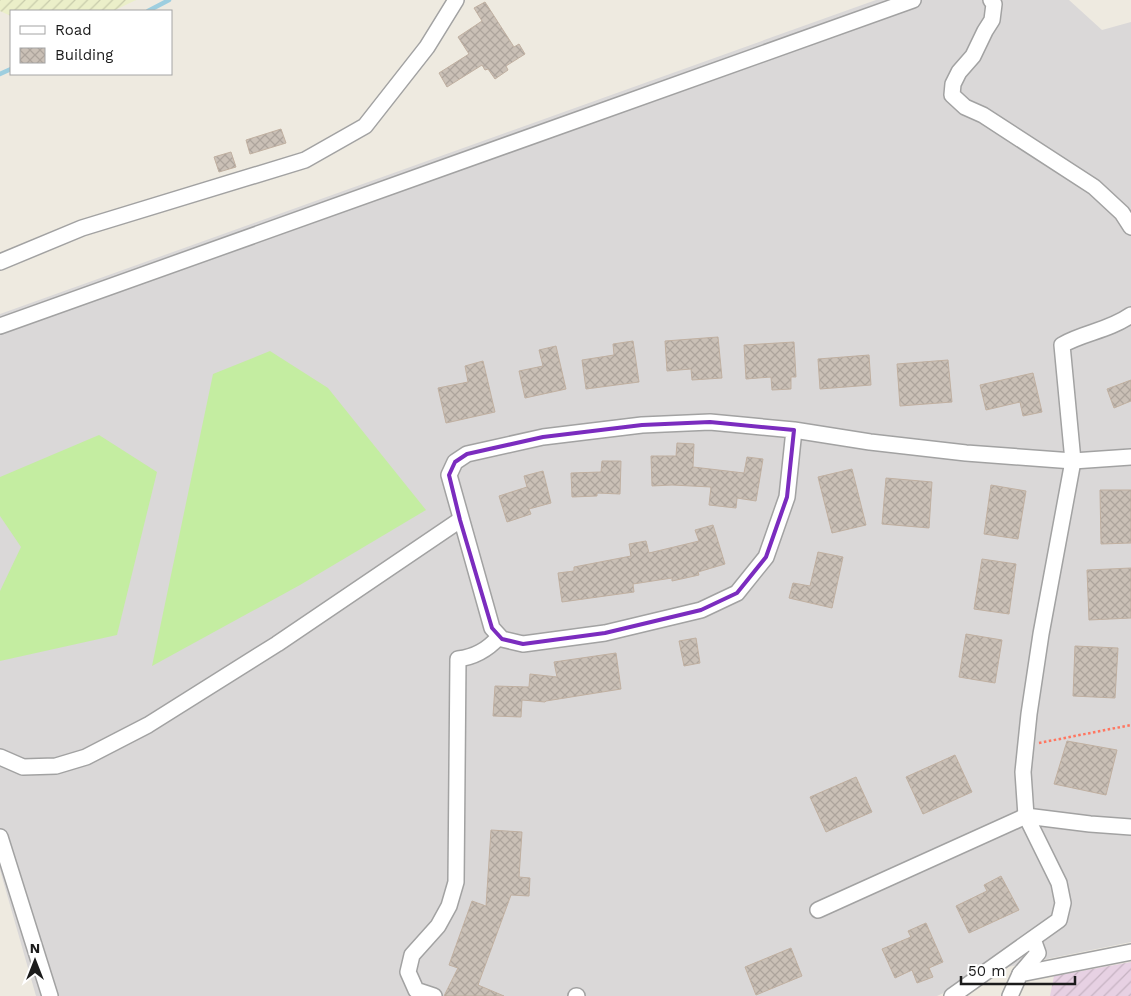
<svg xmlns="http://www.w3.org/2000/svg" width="1131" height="996" font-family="'Work Sans',sans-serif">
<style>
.residential{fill:#dad8d8}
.industrial{fill:url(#industrial-furrows)}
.farmland{fill:url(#farmland-furrows)}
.grass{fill:#c4eda1}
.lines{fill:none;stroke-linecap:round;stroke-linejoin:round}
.stream{stroke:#9dcedf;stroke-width:4.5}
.building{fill:url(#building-cross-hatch);stroke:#c0b0a1}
.minor-casing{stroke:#a2a2a2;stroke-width:18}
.path{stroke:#ff7660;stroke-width:2.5;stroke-dasharray:2.5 2.5;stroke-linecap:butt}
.minor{stroke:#fff;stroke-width:15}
.marked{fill:none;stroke:#7b2cbf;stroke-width:4;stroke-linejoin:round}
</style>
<defs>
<pattern id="industrial-furrows" width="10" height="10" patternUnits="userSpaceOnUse" patternTransform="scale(1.25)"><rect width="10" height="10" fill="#e7d1e3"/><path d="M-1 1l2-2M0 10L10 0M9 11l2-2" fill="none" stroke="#c6b3c2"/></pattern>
<pattern id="farmland-furrows" width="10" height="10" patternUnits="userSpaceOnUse" patternTransform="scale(1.25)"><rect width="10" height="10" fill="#ebefc9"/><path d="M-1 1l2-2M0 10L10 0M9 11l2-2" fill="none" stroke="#c9ccac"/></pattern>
<pattern id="building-cross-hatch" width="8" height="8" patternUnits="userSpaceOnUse" patternTransform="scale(1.25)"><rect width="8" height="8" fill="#cac0b6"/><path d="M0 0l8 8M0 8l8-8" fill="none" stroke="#ada49c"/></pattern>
</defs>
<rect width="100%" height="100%" fill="#eeeae0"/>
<path class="residential" d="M 876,0 L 1069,0 L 1102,30 L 1131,22 L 1131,942 L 993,970 L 937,996 L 36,996 L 0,870 L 0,314 Z"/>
<path class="industrial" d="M 1131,962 L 1131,996 L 1050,996 L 1054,976 Z"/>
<path class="farmland" d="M 0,0 L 136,0 L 113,11 L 11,11 L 11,16 L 0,11 Z"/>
<g class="grass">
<path d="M 270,351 L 328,388 L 426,510 L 300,585 L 152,666 L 213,374 Z"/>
<path d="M 99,435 L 157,472 L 117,635 L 0,661 L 0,591 L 21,547 L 0,516 L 0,477 Z"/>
</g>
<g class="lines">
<g class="stream">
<path d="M 148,11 L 169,0"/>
<path d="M 0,74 L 11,69"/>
</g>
</g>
<g class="building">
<path d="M 485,2 L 514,47 L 519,44 L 525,54 L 506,66 L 508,70 L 495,79 L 488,69 L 485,70 L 482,65 L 447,87 L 439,73 L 469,54 L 458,37 L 482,21 L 474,8 Z"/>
<path d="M 281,129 L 286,143 L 250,154 L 246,140 Z"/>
<path d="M 231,152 L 236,167 L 219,172 L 214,157 Z"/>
<path d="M 718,337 L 722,378 L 692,380 L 691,369 L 667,371 L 665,341 Z"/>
<path d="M 633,341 L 639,382 L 586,389 L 582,360 L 614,355 L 613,344 Z"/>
<path d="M 794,342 L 796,377 L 791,377 L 791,389 L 772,390 L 771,377 L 746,379 L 744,345 Z"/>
<path d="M 556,346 L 566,389 L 525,398 L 519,371 L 543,366 L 539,350 Z"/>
<path d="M 869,355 L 871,385 L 820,389 L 818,359 Z"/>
<path d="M 948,360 L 952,402 L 900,406 L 897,364 Z"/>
<path d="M 483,361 L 495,412 L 446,423 L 438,388 L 468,382 L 465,366 Z"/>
<path d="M 1033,373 L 1042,412 L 1023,416 L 1020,402 L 986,410 L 980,385 Z"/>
<path d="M 1131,380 L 1131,401 L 1114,408 L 1107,389 Z"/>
<path d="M 677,443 L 694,444 L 693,467 L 744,473 L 747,457 L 763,459 L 756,501 L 737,498 L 736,508 L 709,505 L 711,487 L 672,485 L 652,486 L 651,456 L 676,456 Z"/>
<path d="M 602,461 L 621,461 L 620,494 L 597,493 L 597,496 L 572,497 L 571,473 L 601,472 Z"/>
<path d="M 852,469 L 866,525 L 832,533 L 818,477 Z"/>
<path d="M 543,471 L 551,503 L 529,509 L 531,514 L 507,522 L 499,496 L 527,487 L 524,476 Z"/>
<path d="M 886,478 L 932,482 L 929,528 L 882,524 Z"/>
<path d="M 991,485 L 1026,491 L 1018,539 L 984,534 Z"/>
<path d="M 1100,490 L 1131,490 L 1131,543 L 1101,544 Z"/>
<path d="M 713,525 L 725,564 L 698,572 L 699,575 L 672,581 L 672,578 L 633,584 L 634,592 L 562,602 L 558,573 L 574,571 L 574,567 L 631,556 L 629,544 L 646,541 L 649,553 L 699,541 L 695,530 Z"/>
<path d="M 818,552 L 843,557 L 832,608 L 789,598 L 793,583 L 810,586 Z"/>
<path d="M 982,559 L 1016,564 L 1009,614 L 974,609 Z"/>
<path d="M 1131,568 L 1131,618 L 1089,620 L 1087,570 Z"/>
<path d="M 966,634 L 1002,640 L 995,683 L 959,677 Z"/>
<path d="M 696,638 L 700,663 L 684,666 L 679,641 Z"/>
<path d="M 1075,646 L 1118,648 L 1115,698 L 1073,696 Z"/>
<path d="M 616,653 L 621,689 L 546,701 L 545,702 L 522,700 L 521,717 L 493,716 L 495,686 L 529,687 L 530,674 L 557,677 L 554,662 Z"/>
<path d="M 1067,741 L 1117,750 L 1106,795 L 1054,784 Z"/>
<path d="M 955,755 L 972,792 L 923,814 L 906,777 Z"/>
<path d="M 856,777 L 872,812 L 826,832 L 810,797 Z"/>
<path d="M 491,830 L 522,832 L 519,877 L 530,878 L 529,896 L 511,895 L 478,985 L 504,996 L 444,996 L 458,968 L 449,965 L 472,901 L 486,906 Z"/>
<path d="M 1001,876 L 1019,910 L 969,933 L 956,906 L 987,891 L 984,885 Z"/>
<path d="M 926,923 L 943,962 L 929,968 L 933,977 L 917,983 L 912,970 L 895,978 L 882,949 L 911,937 L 908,931 Z"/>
<path d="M 791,948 L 802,976 L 756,995 L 745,967 Z"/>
</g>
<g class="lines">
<defs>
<g id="minor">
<path d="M 991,0 L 994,4 L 992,20 L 985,31 L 973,56 L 959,72 L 953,84 L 952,95 L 965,107 L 983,115 L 1094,187 L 1122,213 L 1131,227"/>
<path d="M 0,262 L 82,228 L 305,160 L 365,126 L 427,47 L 456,0"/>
<path d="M 0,326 L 913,0"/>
<path d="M 794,430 L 787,497 L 766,557 L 737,593 L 701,610 L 605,633 L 523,644 L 502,639 L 492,628 L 449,475 L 455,462 L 467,454 L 543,437 L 642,425 L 710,422 L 794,430 L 870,442 L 966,453 L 1073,461 L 1131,457"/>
<path d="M 0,757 L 23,767 L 56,766 L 86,757 L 148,725 L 277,644 L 460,520"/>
<path d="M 0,837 L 50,996"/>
<path d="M 818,910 L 1026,816 L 1090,824 L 1131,827"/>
<path d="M 1020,974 L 1038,953 L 1033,939"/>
<path d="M 434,996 L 416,990 L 408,972 L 412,955 L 438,926 L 449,906 L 456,882 L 458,659 C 475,657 487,650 499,637"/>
<path d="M 576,996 L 577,996"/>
<path d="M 952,996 L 1059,920 L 1063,903 L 1059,883 L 1026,816 L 1023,772 L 1029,714 L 1041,634 L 1073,461 L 1062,345 C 1085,332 1108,331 1131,315"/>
<path d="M 1010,996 L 1020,974 L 1131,952"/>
</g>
</defs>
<use href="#minor" class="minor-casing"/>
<path class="path" d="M 1039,743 L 1131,725"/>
<use href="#minor" class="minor"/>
</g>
<path class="marked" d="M 710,422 L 794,430 L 787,497 L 766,557 L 737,593 L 701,610 L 605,633 L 523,644 L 502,639 L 492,628 L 460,520 L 449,475 L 455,462 L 467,454 L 543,437 L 642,425 Z"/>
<rect x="10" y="10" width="162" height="65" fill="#ffffff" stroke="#a4a4a4"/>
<rect x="20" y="26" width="25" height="8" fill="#ffffff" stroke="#a4a4a4"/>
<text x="55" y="35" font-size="15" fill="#1b1b1b">Road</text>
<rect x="20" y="48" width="25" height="15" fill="url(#building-cross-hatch)" stroke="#a4a4a4"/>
<text x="55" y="60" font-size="15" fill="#1b1b1b">Building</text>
<g transform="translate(35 961)" stroke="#ffffff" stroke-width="4" paint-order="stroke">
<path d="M0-4L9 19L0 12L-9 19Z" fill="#1b1b1b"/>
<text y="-8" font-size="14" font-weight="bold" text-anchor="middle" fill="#1b1b1b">N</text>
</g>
<path d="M961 976v8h114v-8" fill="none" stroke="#1b1b1b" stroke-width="2.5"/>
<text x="968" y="976" font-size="15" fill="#1b1b1b" stroke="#ffffff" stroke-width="4" paint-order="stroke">50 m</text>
</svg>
